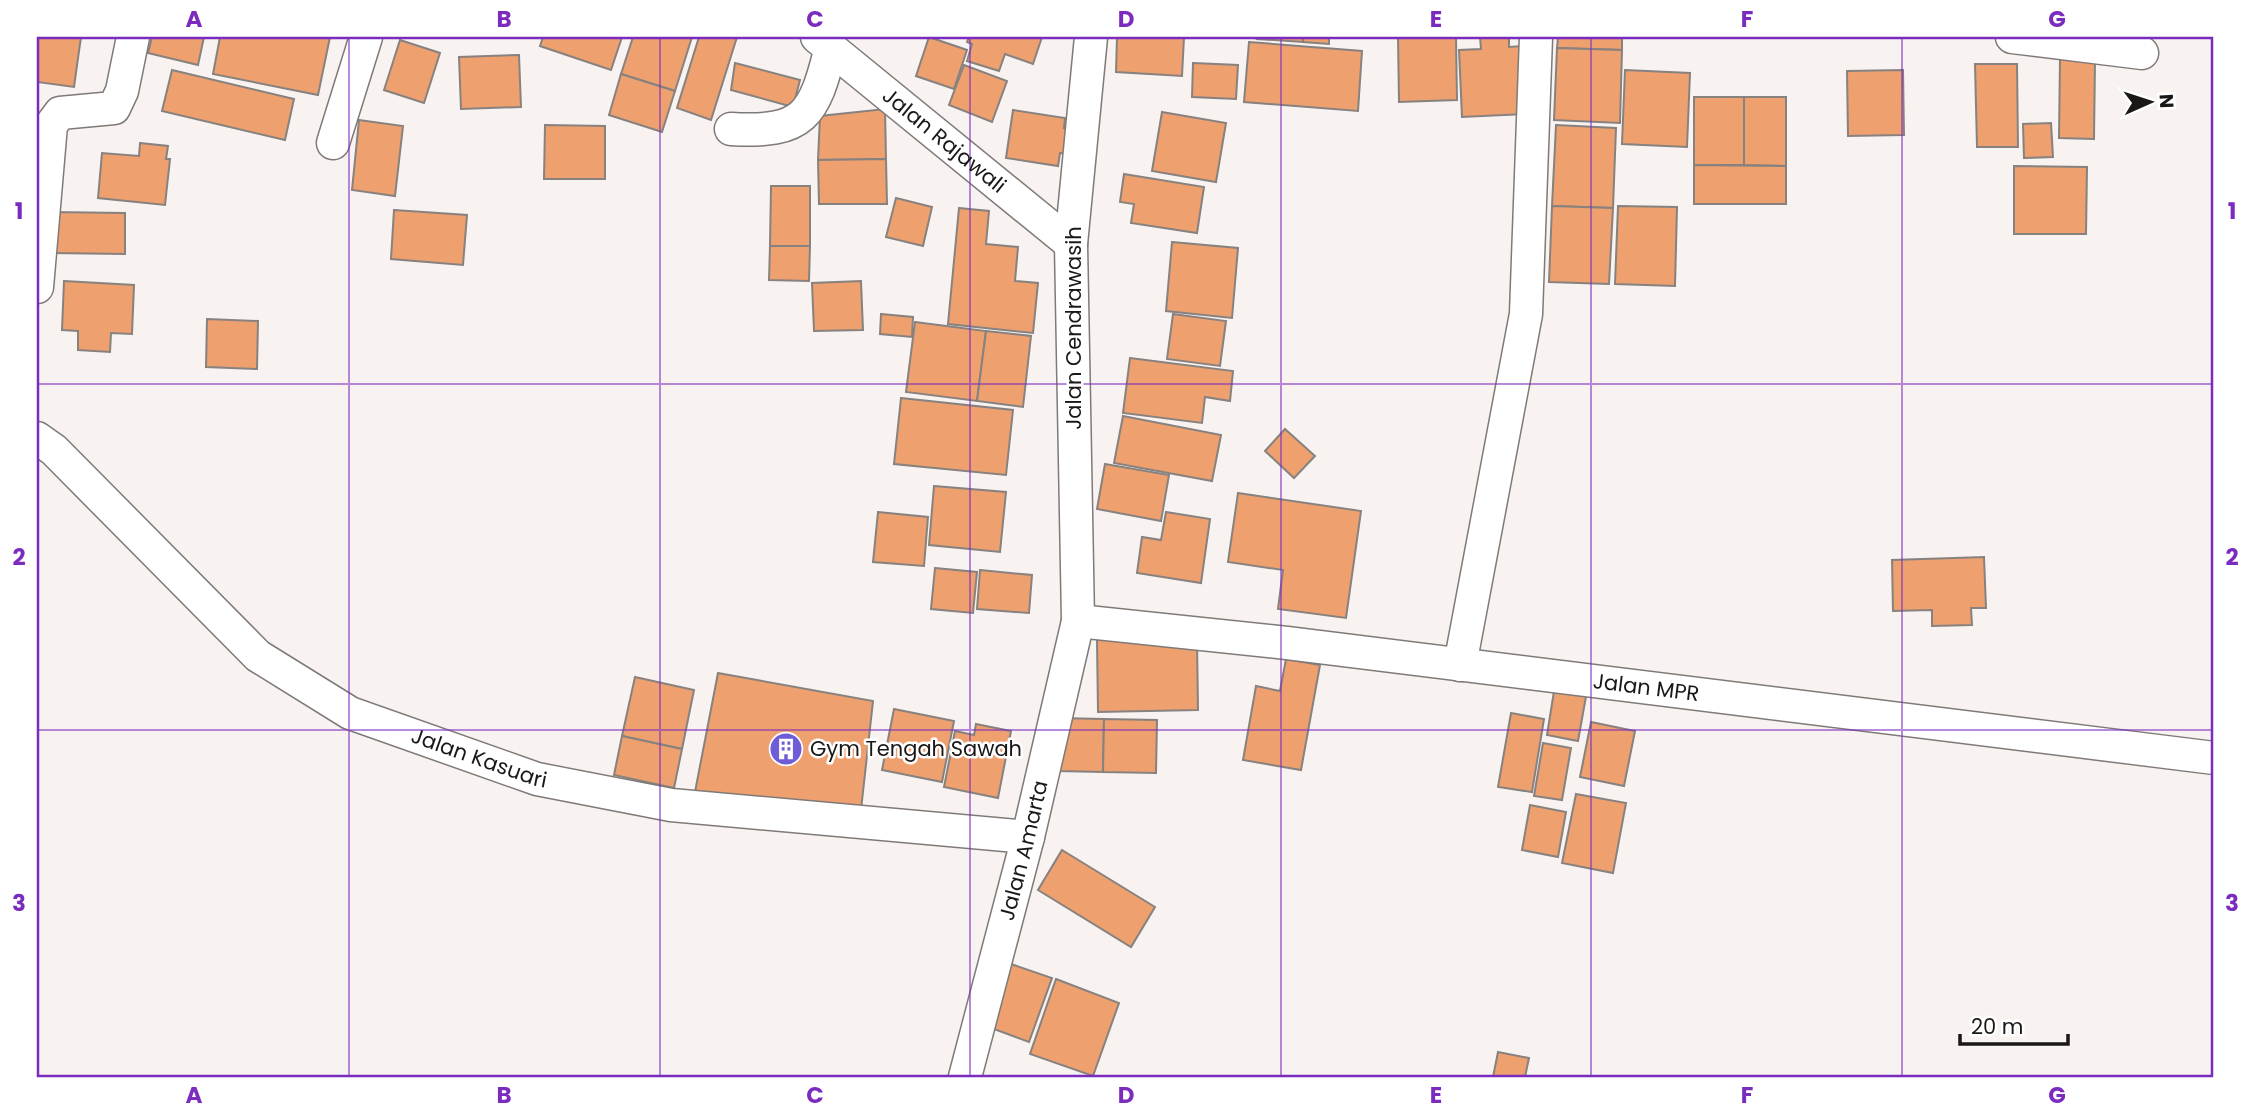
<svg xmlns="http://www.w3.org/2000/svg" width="2251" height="1114" font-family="Poppins,sans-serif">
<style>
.building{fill:#eea06f;stroke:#87827f;stroke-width:2}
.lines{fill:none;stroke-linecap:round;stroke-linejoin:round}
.street-casing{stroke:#7f7a77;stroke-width:35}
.street{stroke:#fff;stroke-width:32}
.grid{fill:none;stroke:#7b2cbf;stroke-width:2;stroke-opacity:0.55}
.labels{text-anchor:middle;stroke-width:5;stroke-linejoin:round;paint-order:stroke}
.street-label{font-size:21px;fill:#191817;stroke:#fff}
.poi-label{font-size:21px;fill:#191817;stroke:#fff;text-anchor:start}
.neatline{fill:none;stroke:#7b2cbf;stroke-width:2.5}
.grid-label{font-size:23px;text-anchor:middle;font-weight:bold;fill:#7b2cbf}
</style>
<rect width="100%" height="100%" fill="#f8f3f0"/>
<g class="building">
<path d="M 37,37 L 81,37 L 74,87 L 37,82 Z"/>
<path d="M 152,37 L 204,37 L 198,65 L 148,53 Z"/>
<path d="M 220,37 L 330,37 L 318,95 L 213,74 Z"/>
<path d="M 543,37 L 622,37 L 611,70 L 540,46 Z"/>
<path d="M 633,37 L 692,37 L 675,91 L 621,74 Z"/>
<path d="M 699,37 L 737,37 L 711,120 L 677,108 Z"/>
<path d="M 929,37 L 967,50 L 954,89 L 916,76 Z"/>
<path d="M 969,37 L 1042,37 L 1033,64 L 1005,54 L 999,71 L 967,61 L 972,44 L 967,42 Z"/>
<path d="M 1117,37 L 1184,37 L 1182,76 L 1116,72 Z"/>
<path d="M 1258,37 L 1303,37 L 1303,42 L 1257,39 Z"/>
<path d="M 1303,37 L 1329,37 L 1329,44 L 1303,42 Z"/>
<path d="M 1398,37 L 1456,37 L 1457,100 L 1399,102 Z"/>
<path d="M 1480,37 L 1509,37 L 1509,47 L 1522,46 L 1526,114 L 1462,117 L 1459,50 L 1481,49 Z"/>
<path d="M 1558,37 L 1622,37 L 1622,50 L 1557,48 Z"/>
<path d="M 400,40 L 440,53 L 424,103 L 384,90 Z"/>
<path d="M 1249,42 L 1362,51 L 1358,111 L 1244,102 Z"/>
<path d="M 1557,48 L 1622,50 L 1620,123 L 1554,120 Z"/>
<path d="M 519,55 L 521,107 L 461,109 L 459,57 Z"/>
<path d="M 2060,59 L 2095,60 L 2094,139 L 2059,138 Z"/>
<path d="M 735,63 L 800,80 L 793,107 L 731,90 Z"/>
<path d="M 1193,63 L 1238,65 L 1236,99 L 1192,97 Z"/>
<path d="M 1975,64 L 2017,64 L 2018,147 L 1977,147 Z"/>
<path d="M 964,65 L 1007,81 L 992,122 L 949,105 Z"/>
<path d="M 172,70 L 294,99 L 285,140 L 162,111 Z"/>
<path d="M 1625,70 L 1690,73 L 1687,147 L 1622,144 Z"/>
<path d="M 1903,70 L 1904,135 L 1848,136 L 1847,71 Z"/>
<path d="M 621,74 L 675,91 L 662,132 L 609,115 Z"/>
<rect x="1694" y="97" width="50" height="68"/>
<path d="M 1744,97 L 1786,97 L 1786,166 L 1744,165 Z"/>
<path d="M 885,109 L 886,159 L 818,160 L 820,116 Z"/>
<path d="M 1013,110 L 1065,118 L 1064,128 L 1075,129 L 1071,154 L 1060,153 L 1058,166 L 1006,158 Z"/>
<path d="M 1162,112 L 1226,123 L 1216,182 L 1152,171 Z"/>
<path d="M 359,120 L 403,126 L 395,196 L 352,190 Z"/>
<path d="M 2051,123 L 2053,157 L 2024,158 L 2023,124 Z"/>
<path d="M 545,125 L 605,126 L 605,179 L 544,179 Z"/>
<path d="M 1556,125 L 1616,128 L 1613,208 L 1552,206 Z"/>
<path d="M 140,143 L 168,146 L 166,159 L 170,159 L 165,205 L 98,198 L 102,153 L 139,156 Z"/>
<path d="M 886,159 L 887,204 L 819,204 L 818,160 Z"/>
<path d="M 1694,165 L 1786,166 L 1786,204 L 1694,204 Z"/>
<path d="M 2014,166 L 2087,167 L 2086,234 L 2014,234 Z"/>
<path d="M 1124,174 L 1204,187 L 1197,233 L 1131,223 L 1134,204 L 1120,202 Z"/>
<path d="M 771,186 L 810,186 L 810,246 L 770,246 Z"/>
<path d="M 896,198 L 932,207 L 923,246 L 886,237 Z"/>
<path d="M 1552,206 L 1613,208 L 1609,284 L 1549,282 Z"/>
<path d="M 1618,206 L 1677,207 L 1675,286 L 1615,284 Z"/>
<path d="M 959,208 L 989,211 L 986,244 L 1018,247 L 1015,281 L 1038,283 L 1033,333 L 948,324 Z"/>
<path d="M 394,210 L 467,215 L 463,265 L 391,259 Z"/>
<path d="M 51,212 L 125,213 L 125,254 L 50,253 Z"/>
<path d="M 1172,242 L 1238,248 L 1232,318 L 1166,311 Z"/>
<path d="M 770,246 L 810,246 L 809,281 L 769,280 Z"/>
<path d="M 64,281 L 134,285 L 132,334 L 111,333 L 110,352 L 78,350 L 78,331 L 62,330 Z"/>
<path d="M 861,281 L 863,330 L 814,331 L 812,283 Z"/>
<path d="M 881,314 L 913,317 L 912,337 L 880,334 Z"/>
<path d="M 1173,314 L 1226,321 L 1220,366 L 1167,359 Z"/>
<path d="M 207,319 L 258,321 L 257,369 L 206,367 Z"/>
<path d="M 915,322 L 986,331 L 977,401 L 906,392 Z"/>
<path d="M 986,331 L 1031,336 L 1023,407 L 977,401 Z"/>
<path d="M 1130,358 L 1233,371 L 1230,401 L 1205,397 L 1202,423 L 1123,413 Z"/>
<path d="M 901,398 L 1013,410 L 1006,475 L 894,464 Z"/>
<path d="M 1123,416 L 1221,435 L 1212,481 L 1114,463 Z"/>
<path d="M 1285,429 L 1315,456 L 1294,478 L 1265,451 Z"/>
<path d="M 1105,464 L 1169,475 L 1161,521 L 1097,509 Z"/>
<path d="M 934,486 L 1006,492 L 1000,552 L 929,545 Z"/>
<path d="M 1238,493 L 1361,511 L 1346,618 L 1278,609 L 1283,570 L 1228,562 Z"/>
<path d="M 878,512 L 928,517 L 924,566 L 873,562 Z"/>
<path d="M 1166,512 L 1210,519 L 1201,583 L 1137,573 L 1142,537 L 1161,540 Z"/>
<path d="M 1984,557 L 1986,608 L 1971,608 L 1972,625 L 1932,626 L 1932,610 L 1893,611 L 1892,560 Z"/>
<path d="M 935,568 L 977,572 L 973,613 L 931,609 Z"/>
<path d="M 980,570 L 1032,575 L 1029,613 L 977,609 Z"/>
<path d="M 1197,638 L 1198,710 L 1098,712 L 1097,640 Z"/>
<path d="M 1286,659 L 1320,665 L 1301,770 L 1243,760 L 1256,686 L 1280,691 Z"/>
<path d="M 718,673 L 873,701 L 861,810 L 694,797 Z"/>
<path d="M 635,677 L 694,690 L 682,749 L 622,736 Z"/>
<path d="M 1555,685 L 1587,691 L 1578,741 L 1547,735 Z"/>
<path d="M 894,709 L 954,721 L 942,782 L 882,770 Z"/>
<path d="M 1511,713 L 1544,719 L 1532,792 L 1498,787 Z"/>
<path d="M 1058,718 L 1104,719 L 1103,772 L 1057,771 Z"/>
<path d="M 1104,719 L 1157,720 L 1156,773 L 1103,772 Z"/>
<path d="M 1591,722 L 1635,731 L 1624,786 L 1580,777 Z"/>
<path d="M 976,724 L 1011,731 L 998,798 L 944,787 L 955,731 L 974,735 Z"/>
<path d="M 622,736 L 682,749 L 674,788 L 614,775 Z"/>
<path d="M 1543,743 L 1571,748 L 1562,800 L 1534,796 Z"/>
<path d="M 1576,794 L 1626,803 L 1613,873 L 1562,863 Z"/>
<path d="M 1530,805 L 1566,812 L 1558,857 L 1522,850 Z"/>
<path d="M 1062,850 L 1155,907 L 1131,947 L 1038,890 Z"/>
<path d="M 1005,962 L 1052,978 L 1029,1042 L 983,1025 Z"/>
<path d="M 1056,979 L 1119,1003 L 1093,1076 L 1030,1054 Z"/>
<path d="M 1498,1052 L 1529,1058 L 1525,1077 L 1493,1077 Z"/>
</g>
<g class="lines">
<defs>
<g id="street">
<path id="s1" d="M 817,37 L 1071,244"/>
<path d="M 2012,37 L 2142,53"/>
<path d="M 731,129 C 804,133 814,116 831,47"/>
<path d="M 333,143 L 366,37"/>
<path d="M 37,287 L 51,125 L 60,113 L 114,108 L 122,91 L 133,37"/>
<path id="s2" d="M 37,438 L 54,450 L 258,656 L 350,713 L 537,779 L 671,805 L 1028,837"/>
<path id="s3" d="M 1078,621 L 1287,643 L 2214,758"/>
<path d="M 1460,665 L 1526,314 L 1536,37"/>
<path id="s4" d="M 965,1077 L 1028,837 L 1078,621 L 1071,244 L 1091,37"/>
</g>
</defs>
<use href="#street" class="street-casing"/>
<use href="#street" class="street"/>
</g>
<path class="grid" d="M 349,37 L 349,1077M 660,37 L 660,1077M 970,37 L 970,1077M 1281,37 L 1281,1077M 1591,37 L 1591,1077M 1902,37 L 1902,1077M 37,384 L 2214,384M 37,730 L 2214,730"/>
<defs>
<symbol id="building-disc" viewBox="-11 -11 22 22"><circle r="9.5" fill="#6e5dd7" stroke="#fff"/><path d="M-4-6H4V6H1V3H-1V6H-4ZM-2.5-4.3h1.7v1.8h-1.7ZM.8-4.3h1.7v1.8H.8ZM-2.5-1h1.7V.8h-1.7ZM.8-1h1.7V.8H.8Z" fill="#fff"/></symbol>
</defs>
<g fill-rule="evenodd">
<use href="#building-disc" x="767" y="730" width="38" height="38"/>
</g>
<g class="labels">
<g class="street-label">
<text dy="7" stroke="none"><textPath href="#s1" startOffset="164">Jalan Rajawali</textPath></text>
<text transform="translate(1074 328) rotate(-90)" y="7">Jalan Cendrawasih</text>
<text dy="7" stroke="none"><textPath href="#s3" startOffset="572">Jalan MPR</textPath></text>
<text dy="7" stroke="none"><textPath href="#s2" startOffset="556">Jalan Kasuari</textPath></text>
<text dy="7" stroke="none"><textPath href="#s4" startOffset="234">Jalan Amarta</textPath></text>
</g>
<g class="poi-label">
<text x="810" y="756">Gym Tengah Sawah</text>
</g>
</g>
<rect width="2251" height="1114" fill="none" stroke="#ffffff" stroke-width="77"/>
<g transform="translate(2150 102) rotate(87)" stroke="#ffffff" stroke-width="5" paint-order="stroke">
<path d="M0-5L12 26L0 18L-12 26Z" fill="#191817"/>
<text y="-10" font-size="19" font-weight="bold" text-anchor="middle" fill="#191817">N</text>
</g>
<path d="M1960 1034v10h108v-10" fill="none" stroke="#191817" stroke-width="3.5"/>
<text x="1971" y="1034" font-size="21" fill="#191817" stroke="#ffffff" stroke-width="5" paint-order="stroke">20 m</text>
<rect x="38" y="38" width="2174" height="1038" class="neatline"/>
<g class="grid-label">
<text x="194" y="27">A</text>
<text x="504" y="27">B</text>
<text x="815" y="27">C</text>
<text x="1126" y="27">D</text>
<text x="1436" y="27">E</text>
<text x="1747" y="27">F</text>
<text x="2057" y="27">G</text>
<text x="19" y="219">1</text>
<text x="2232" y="219">1</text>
<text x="19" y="565">2</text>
<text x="2232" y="565">2</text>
<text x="19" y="911">3</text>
<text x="2232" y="911">3</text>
<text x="194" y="1103">A</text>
<text x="504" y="1103">B</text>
<text x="815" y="1103">C</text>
<text x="1126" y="1103">D</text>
<text x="1436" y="1103">E</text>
<text x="1747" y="1103">F</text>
<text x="2057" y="1103">G</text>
</g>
</svg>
